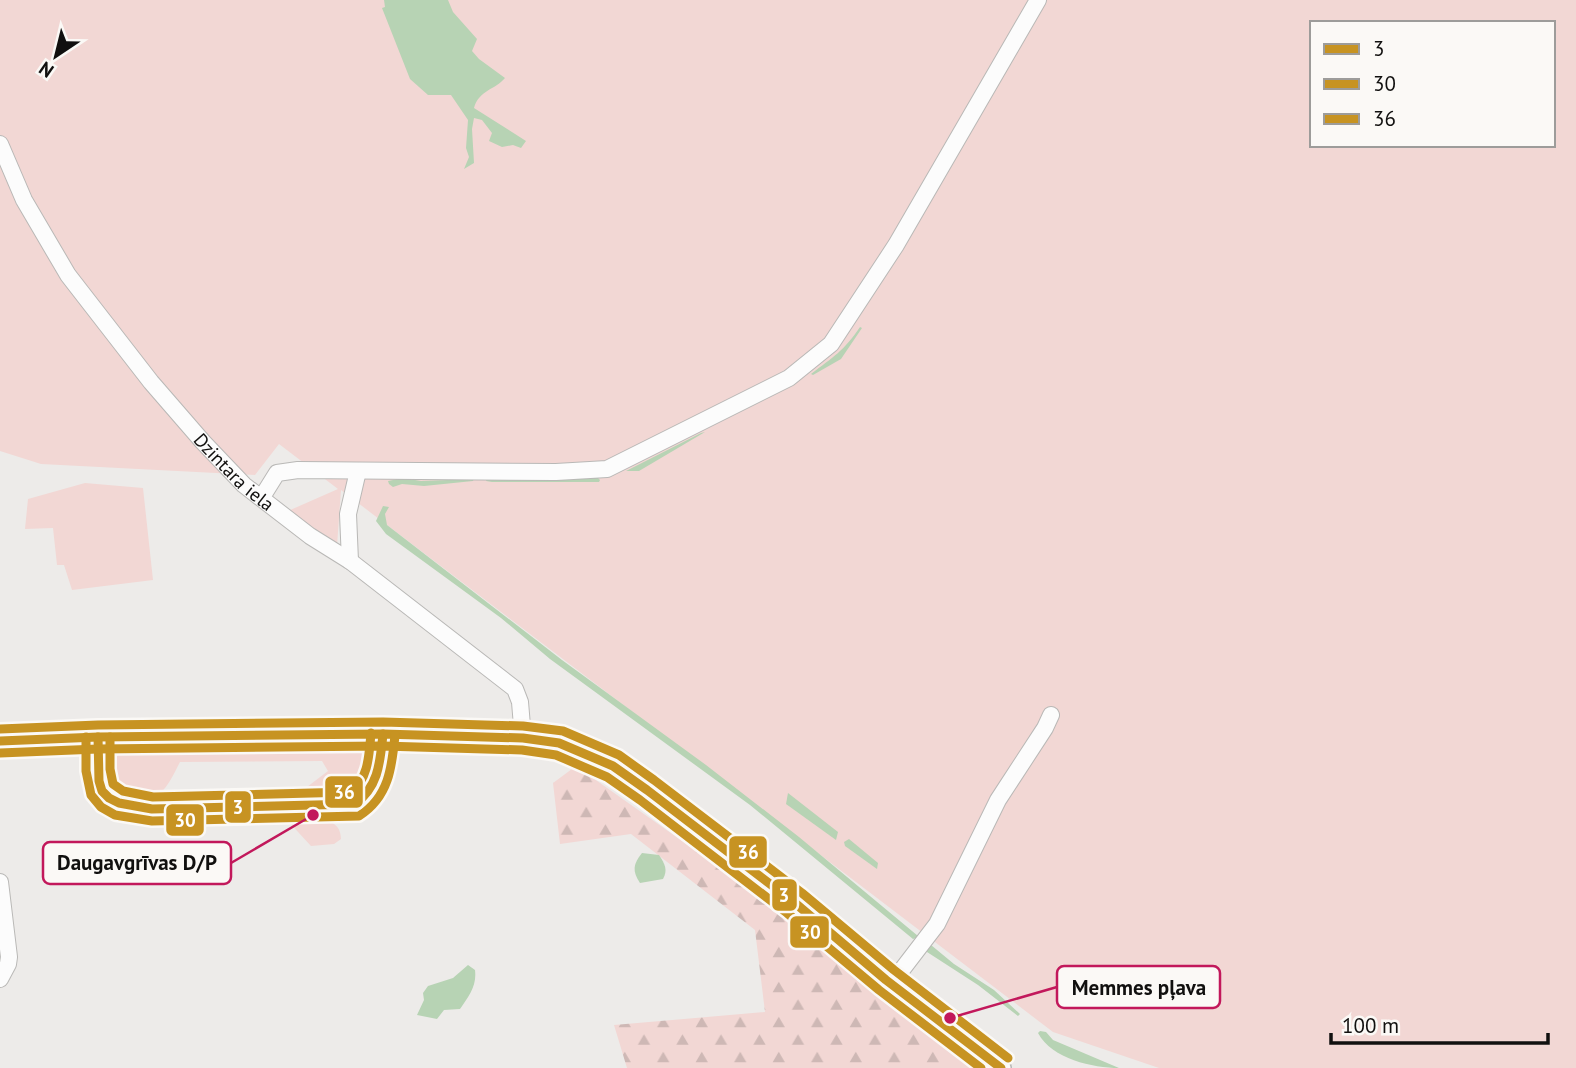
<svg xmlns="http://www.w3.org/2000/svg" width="1576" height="1068" font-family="'PT Sans',sans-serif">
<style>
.green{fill:#f2d7d4;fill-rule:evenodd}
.forest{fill:url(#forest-firs)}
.water{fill:#b7d3b4}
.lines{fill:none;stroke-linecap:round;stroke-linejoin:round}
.minor-casing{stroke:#b9b8b6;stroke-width:18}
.tertiary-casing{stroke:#b9b8b6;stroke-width:22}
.minor{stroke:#fcfcfc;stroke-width:16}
.tertiary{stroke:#fcfcfc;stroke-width:19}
.bus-1-casing{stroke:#fbf9f6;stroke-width:14}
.bus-2-casing{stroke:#fbf9f6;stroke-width:14}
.bus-3-casing{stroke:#fbf9f6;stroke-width:14}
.bus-1{stroke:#c79322;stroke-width:9}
.bus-2{stroke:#c79322;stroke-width:9}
.bus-3{stroke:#c79322;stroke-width:9}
.labels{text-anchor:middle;stroke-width:5;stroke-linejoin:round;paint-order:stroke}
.street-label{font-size:19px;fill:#11100f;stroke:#fbf9f6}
.leader{fill:none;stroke:#c2185b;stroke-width:2.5}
.callout-dot{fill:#c2185b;stroke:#fbf9f6;stroke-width:2.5}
.callout{fill:#fbf9f6;stroke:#c2185b;stroke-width:2.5}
.callout-label{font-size:21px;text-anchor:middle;font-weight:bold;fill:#11100f}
.line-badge{stroke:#fbf9f6;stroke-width:2.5}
.badge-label{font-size:19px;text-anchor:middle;font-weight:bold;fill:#fff}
</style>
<defs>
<pattern id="forest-firs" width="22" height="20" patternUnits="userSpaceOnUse" patternTransform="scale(1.75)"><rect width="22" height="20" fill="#f2d7d4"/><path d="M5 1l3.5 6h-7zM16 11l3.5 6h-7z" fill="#ceb8b5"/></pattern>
</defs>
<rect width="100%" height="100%" fill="#edebe9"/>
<g class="green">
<path d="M 0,0 L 1576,0 L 1576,1068 L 1159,1068 L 1053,1032 L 341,490 L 337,546 L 288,511 L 338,489 L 279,444 L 255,475 L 41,464 L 0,451 ZM 1312,23 L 1553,23 L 1553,145 L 1312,145 Z"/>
<path d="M 85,483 L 143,488 L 153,580 L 72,590 L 64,565 L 57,565 L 53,528 L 25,529 L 28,499 Z"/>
<path d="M 353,746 L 362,752 L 366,761 L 370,761 L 369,774 L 360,787 L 344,791 L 308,790 L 307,787 L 328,771 L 322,761 L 180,762 C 173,775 167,791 153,798 C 130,810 105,785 109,763 L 112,763 L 118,755 L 127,749 Z"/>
<path d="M 295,819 L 296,824 L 307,824 L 307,819 C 323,819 341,820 341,839 L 334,844 L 311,846 L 287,820 Z"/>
</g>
<path class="forest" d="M 576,766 L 760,896 L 976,1068 L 627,1068 L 614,1025 L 765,1012 L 755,930 L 631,834 L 560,844 L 553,783 Z"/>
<g class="water">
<path d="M 384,0 L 448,0 L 453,12 L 477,39 L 472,51 L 479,59 L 505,78 C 495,90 479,90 474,108 L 526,141 L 521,148 L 513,145 L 502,147 L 489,141 L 492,133 L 482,120 L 474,118 L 472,129 L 474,163 L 464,169 L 469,157 L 466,148 L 468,120 L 451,95 L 428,95 L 410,79 L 382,8 L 385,7 Z"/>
<path d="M 860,327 L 862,328 L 841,359 L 813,375 L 811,374 C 833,357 844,351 860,327 Z"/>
<path d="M 705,432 L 639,471 L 626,471 L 701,433 Z"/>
<path d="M 403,478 L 421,481 L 474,479 L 473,481 L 424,486 L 402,484 L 393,487 L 389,484 L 388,481 Z"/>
<path d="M 487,478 L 598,478 L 600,480 L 599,482 L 492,482 L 486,481 Z"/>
<path d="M 383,506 L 389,507 L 385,514 L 387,525 L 562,660 L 706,765 L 799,837 L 918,936 L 916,938 L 913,939 L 750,805 L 550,659 L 501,618 L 386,534 L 376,521 Z"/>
<path d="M 788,793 L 838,832 L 836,840 L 786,804 Z"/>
<path d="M 849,839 L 878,863 L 877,869 L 845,846 L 844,842 Z"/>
<path d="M 642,853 L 659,855 C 665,864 668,870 663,879 L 640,883 C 632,871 633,864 642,853 Z"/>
<path d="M 931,945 L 954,964 L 994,990 L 1020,1014 L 1018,1016 L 978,985 L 927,952 L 927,946 Z"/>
<path d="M 468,965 L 475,970 C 477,986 469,996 460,1009 L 444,1010 L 437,1019 L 417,1015 L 424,1000 L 423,993 L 428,986 L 453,978 Z"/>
<path d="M 1040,1031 L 1046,1032 L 1053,1040 L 1119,1068 C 1093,1068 1052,1059 1038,1033 Z"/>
</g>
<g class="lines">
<defs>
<g id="minor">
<path id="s1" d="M 0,144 L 24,200 L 68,275 L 151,382 L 203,442 L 244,485 L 310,536 L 350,561 L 515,689 L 520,702 L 523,738"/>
<path d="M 262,497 L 277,473 L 298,470 L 556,472 L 607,469 L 789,378 L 831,344 L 896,245 L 1038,0"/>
<path d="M 350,561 L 348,514 L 358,471"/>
<path d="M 0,882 L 9,957 L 8,964 L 0,979"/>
<path d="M 891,984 L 937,924 L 998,800 L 1045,728 L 1051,715"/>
</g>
<path id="tertiary" d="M 0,741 L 98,737 L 383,734 L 523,738 L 559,743 L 613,766 L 647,790 L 795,903 L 886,980 L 1001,1068"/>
</defs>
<use href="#minor" class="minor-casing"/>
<use href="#tertiary" class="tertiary-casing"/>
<use href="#minor" class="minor"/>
<use href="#tertiary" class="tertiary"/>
<defs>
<g id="bus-1">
<path d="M 98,737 L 99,781 L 102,791 L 109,798 L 119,803 L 152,809 L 355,804 C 379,786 380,762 383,734"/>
<path d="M 0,741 L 98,737 L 383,734 L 523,738 L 559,743 L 613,766 L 647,790 L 795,903 L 886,980 L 1001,1068"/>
</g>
<g id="bus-2">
<path d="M 86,737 L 86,771 L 91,795 L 101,807 L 115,815 L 152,821 L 359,816 C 389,797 392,767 395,735"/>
<path d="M 0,753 L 98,749 L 383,746 L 522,750 L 556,755 L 607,777 L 640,800 L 787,913 L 879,990 L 981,1068"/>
</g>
<g id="bus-3">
<path d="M 0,729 L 98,725 L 383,722 L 523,726 L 563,731 L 619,755 L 654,780 L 802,893 L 894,970 L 1008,1058"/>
<path d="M 110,737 L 110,769 L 113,784 L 123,791 L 153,797 L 351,792 C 369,778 369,754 371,733"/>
</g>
</defs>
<use href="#bus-1" class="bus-1-casing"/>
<use href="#bus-2" class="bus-2-casing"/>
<use href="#bus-3" class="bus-3-casing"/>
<use href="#bus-1" class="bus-1"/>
<use href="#bus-2" class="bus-2"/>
<use href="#bus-3" class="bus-3"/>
</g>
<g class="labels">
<g class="street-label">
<text dy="7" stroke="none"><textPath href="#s1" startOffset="406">Dzintara iela</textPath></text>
</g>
</g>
<path class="leader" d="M313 815L231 863M950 1018L1057 987"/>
<g class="callout-dot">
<circle cx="313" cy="815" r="7"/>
<circle cx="950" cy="1018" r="7"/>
</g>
<g class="callout">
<rect x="43" y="842" width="188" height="42" rx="7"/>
<rect x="1057" y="966" width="163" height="42" rx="7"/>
</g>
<g class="callout-label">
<text x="137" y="870">Daugavgrīvas D/P</text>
<text x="1139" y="995">Memmes pļava</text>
</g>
<g class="line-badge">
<rect x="324" y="775" width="40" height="34" rx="7" fill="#c79322"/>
<rect x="224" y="790" width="28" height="34" rx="7" fill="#c79322"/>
<rect x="165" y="803" width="40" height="34" rx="7" fill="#c79322"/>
<rect x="728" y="835" width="40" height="34" rx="7" fill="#c79322"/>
<rect x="771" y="878" width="27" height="34" rx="7" fill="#c79322"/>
<rect x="789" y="915" width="41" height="34" rx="7" fill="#c79322"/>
</g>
<g class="badge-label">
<text x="344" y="799">36</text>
<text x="238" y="814">3</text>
<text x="185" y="827">30</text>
<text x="748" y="859">36</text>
<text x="784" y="902">3</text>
<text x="810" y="939">30</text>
</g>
<rect x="1310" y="21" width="245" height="126" fill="#fbf9f6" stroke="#9d9c9a" stroke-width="2"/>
<rect x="1324" y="44" width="35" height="10" fill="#c79322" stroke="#9d9c9a" stroke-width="2"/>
<text x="1373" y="56" font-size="21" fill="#11100f">3</text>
<rect x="1324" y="79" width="35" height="10" fill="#c79322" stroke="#9d9c9a" stroke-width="2"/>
<text x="1373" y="91" font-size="21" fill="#11100f">30</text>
<rect x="1324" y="114" width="35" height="10" fill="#c79322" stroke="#9d9c9a" stroke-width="2"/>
<text x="1373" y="126" font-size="21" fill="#11100f">36</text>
<g transform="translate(56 56) rotate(215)" stroke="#fbf9f6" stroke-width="5" paint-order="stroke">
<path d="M0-5L12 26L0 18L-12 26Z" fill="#11100f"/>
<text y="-10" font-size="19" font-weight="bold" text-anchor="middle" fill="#11100f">N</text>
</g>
<path d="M1331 1033v10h217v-10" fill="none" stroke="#11100f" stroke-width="3.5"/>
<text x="1342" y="1033" font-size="21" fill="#11100f" stroke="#fbf9f6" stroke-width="5" paint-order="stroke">100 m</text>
</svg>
